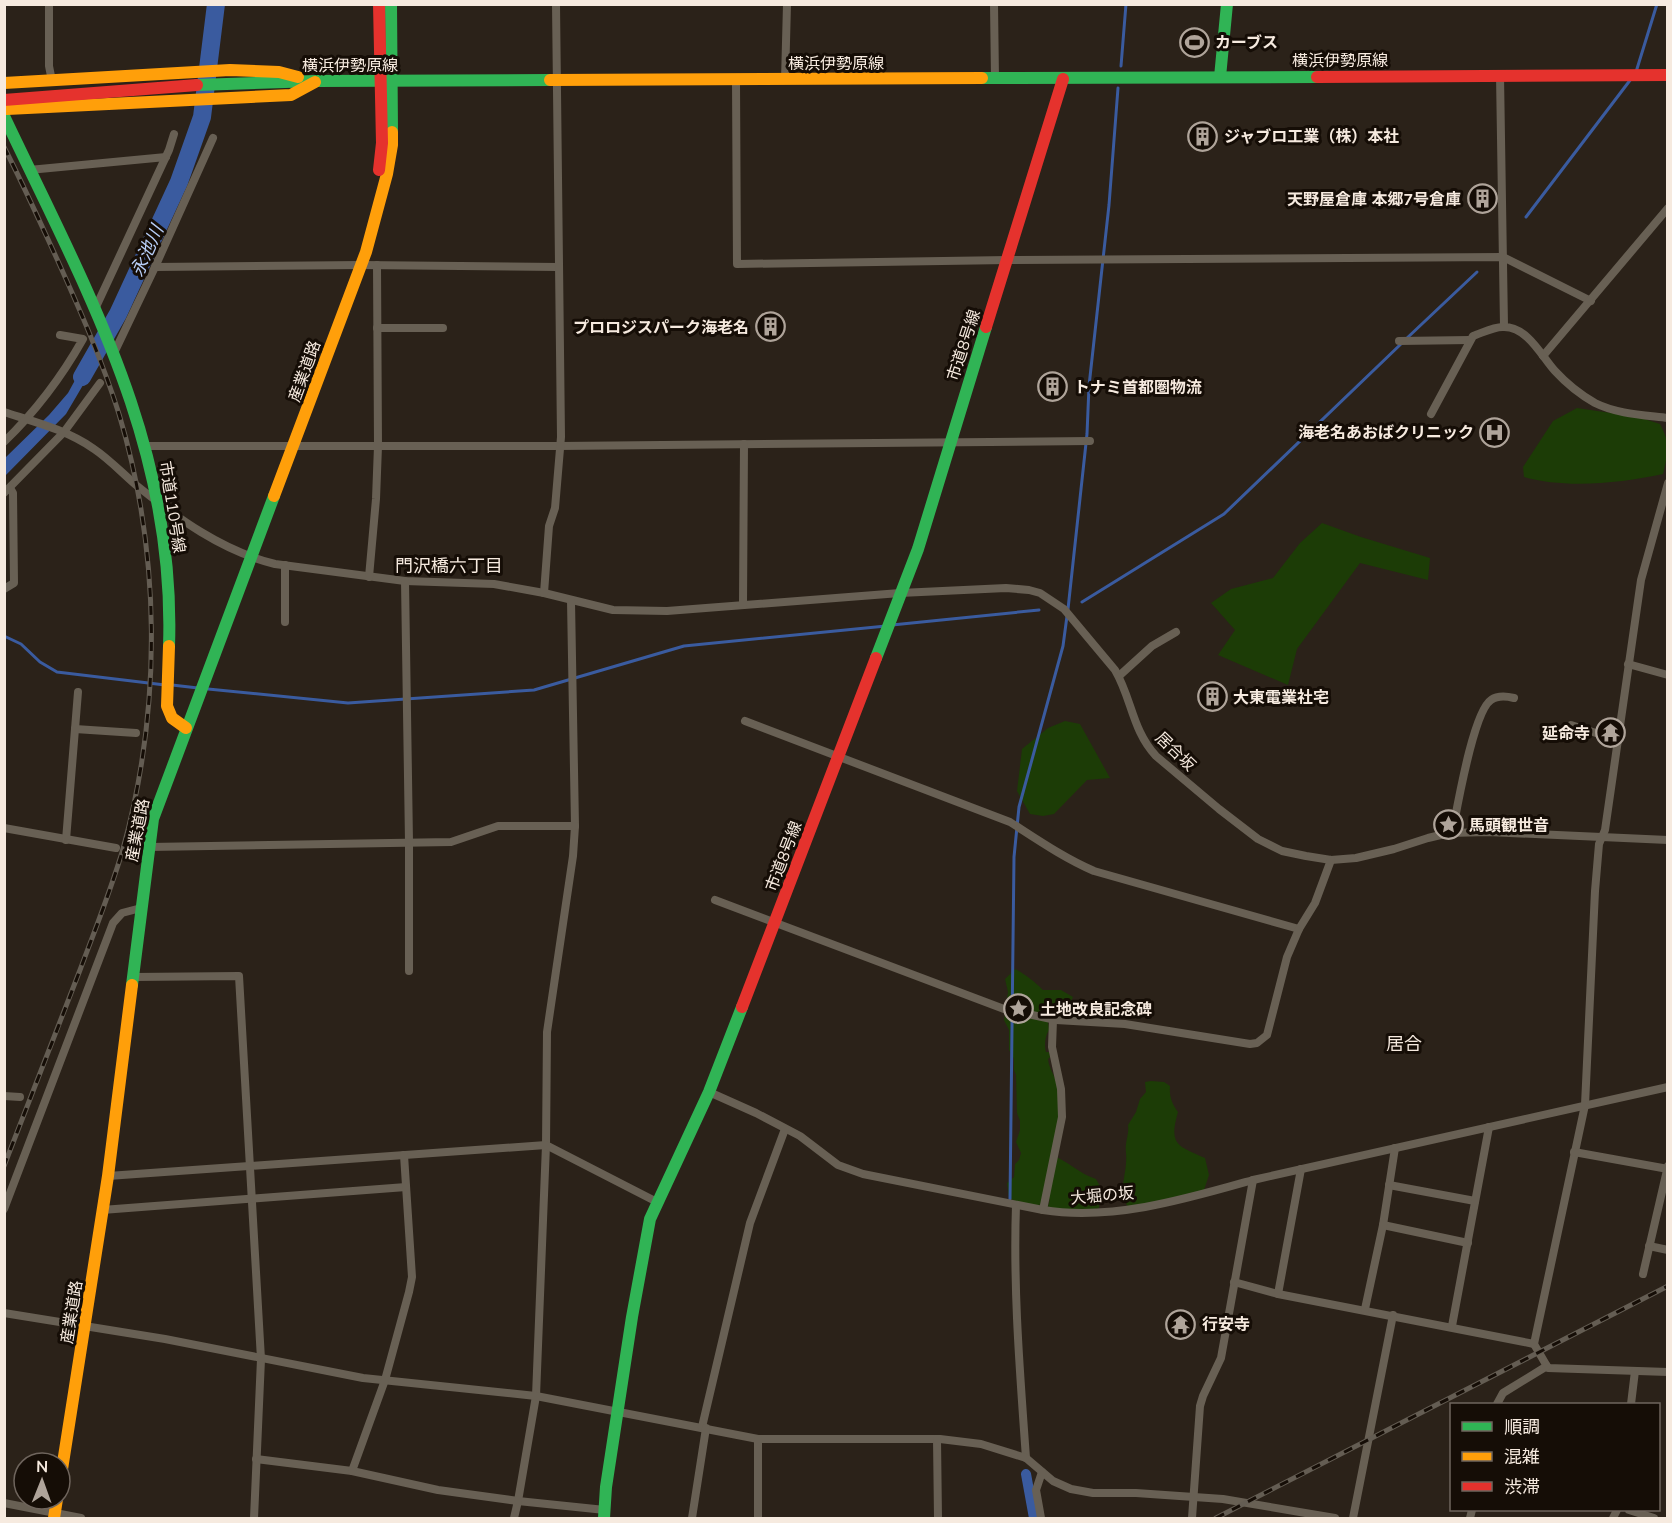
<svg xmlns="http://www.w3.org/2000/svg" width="1672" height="1523" font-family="Mulish,'Noto Sans JP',sans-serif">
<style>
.green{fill:#1c3c06}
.water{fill:#3a5b9f}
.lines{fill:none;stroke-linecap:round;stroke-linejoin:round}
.stream{stroke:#3a5b9f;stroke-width:3}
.canal{stroke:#3a5b9f;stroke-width:10}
.river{stroke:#3a5b9f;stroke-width:18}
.street{stroke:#686054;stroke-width:8}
.fast{stroke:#30b455;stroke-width:12}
.slow{stroke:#ff9f0a;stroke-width:12}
.jam{stroke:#e5322d;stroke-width:12}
.rail-casing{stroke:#645d53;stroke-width:5}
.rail{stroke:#150d06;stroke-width:3;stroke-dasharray:9;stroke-linecap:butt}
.labels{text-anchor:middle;stroke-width:6;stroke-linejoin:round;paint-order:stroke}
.poi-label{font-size:16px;font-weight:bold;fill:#f6eadf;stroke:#150d06;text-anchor:start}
.street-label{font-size:16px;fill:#f6eadf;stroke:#150d06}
.water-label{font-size:18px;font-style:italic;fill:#b6cdf6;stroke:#150d06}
.neighbourhood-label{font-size:18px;fill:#f6eadf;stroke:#150d06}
</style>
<rect width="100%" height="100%" fill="#2b2219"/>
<g class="green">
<path d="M 1577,408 L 1638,417 L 1660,424 C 1671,445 1668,452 1663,474 C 1621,483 1566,489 1524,477 L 1523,467 L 1553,421 Z"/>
<path d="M 1322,523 L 1361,537 L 1430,558 L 1428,580 L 1360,563 L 1297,649 L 1288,685 L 1218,655 L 1235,630 L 1211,603 L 1231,589 L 1273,578 L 1300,543 Z"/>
<path d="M 1065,721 L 1080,724 L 1110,778 L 1087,780 L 1054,814 L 1043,816 L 1030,814 L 1017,791 L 1022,749 L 1048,728 Z"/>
<path d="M 1015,969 C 1021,971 1038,984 1043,990 L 1061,990 L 1073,997 L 1065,1013 L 1048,1022 L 1049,1030 C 1045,1036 1044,1045 1046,1052 L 1049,1052 L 1050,1057 L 1048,1059 C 1049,1071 1058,1079 1059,1090 C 1062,1112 1056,1134 1052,1155 C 1069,1162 1080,1174 1096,1179 L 1101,1188 L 1099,1208 L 1087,1211 L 1050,1209 L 1048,1206 L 1050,1199 L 1037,1206 L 1015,1201 L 1009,1198 L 1007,1183 L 1014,1177 L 1015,1164 L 1019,1160 L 1021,1153 L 1016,1142 L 1020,1130 L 1020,1121 L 1017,1113 L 1016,1075 L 1014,1070 L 1014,1059 L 1009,1050 L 1009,1030 L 1004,1020 L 1008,992 L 1005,979 Z"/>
<path d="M 1151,1081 L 1164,1082 L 1170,1086 C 1169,1096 1172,1104 1178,1112 C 1168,1146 1179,1146 1205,1158 L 1209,1175 L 1204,1190 L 1129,1208 C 1118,1194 1125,1179 1126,1163 C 1127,1156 1125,1149 1126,1144 C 1127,1137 1129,1132 1128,1125 L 1136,1112 L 1140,1099 L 1146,1092 L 1145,1082 Z"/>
</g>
<path class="water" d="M 91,351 L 96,363 L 66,414 L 5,476 L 5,458 L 49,415 L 68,393 Z"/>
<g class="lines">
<g class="stream">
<path d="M 1121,66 L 1126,4"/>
<path d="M 1636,72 L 1657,4"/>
<path d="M 1526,217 L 1631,79"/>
<path d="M 1406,339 L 1477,272"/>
<path d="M 1082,602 L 1224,514 L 1402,343"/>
<path d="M 1068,609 L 1087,434 L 1089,386 L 1109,205 L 1118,88"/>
<path d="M 892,625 L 1039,610"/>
<path d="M 4,636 L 21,644 L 40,662 L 57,672 L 165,685"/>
<path d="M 172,685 L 198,688"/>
<path d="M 208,689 L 348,703 L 534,690 L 684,646 L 886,626"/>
<path d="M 1010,1199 L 1014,857 L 1019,807 L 1063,646 L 1067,616"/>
</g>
<path class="canal" d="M 1026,1474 L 1034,1518"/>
<path class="river" d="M 82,377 L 118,314 L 179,182 L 202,117 L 216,4"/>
<g class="street">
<path d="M 49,4 L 49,66 L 52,81"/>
<path d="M 994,4 L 995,79"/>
<path d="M 1500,75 L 1504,326"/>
<path d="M 785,80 L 787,4"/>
<path d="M 736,81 L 737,264 L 1008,260 L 1503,257 L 1591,301"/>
<path d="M 29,170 L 166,157"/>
<path d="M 155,267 L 361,265 L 558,267"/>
<path d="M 95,309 L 169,150 L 174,134"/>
<path d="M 377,328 L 443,328"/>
<path d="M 1399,341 L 1470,340"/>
<path d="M 114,353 L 155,267 L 213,138"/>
<path d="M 1543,356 L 1668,208"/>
<path d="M 4,412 C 35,422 67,430 94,449 C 109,459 122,473 136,485 C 177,518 222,551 275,564 L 405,581 L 494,584 L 544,593 L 613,610 L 667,611 L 900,593 L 1006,588 L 1029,590 L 1040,593 L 1064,609 L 1115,670 C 1132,699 1132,730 1156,756 L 1219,809 L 1258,839 L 1282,851 L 1306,856 L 1331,860 L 1356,858 L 1394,849 L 1428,838 L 1449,833 L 1488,832 L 1668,840"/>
<path d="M 1431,414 L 1473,336 C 1482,333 1495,326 1504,327 C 1528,327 1542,357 1555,371 C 1566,383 1581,395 1595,403 C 1617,414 1644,415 1668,418"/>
<path d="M 4,442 C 36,411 61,378 83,339 L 60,335"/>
<path d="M 146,446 L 560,446 L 1090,441"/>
<path d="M 1668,483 L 1641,580 L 1605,830 L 1599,844 L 1595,891 L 1585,1105 L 1534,1344 L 1548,1368 L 1668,1372"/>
<path d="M 4,493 L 64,432 L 100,383"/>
<path d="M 369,577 L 376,499 L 378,446 L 377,265"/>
<path d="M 405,581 L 409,842 L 409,971"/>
<path d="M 4,589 L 14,583 L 13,493 L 10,488"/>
<path d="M 544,593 L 549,526 L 555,508 L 561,437 L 556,4"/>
<path d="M 571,601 L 575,826 L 573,856 L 547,1032 L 546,1145 L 536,1396 L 518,1501 L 605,1510"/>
<path d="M 743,605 L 744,444"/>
<path d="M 285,622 L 285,565"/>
<path d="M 1628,664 L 1668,675"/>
<path d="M 1119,676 L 1152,646 L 1176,632"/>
<path d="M 745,721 L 1010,822 C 1038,840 1064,858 1094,871 L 1299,929"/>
<path d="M 1571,725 L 1618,740"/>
<path d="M 75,729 L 136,733"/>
<path d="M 4,828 L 116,848"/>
<path d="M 1452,834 C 1457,809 1473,712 1491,700 C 1498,695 1506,696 1514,698"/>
<path d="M 66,840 L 78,692"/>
<path d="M 149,847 L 451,842 L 498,826 L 575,826"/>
<path d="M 715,900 L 1004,1009 L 1056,1020 L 1125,1024 L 1250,1044 L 1257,1043 L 1267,1035 L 1287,957 L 1299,929 L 1315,903 L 1331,860"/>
<path d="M 133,977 L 239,976 L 261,1359 L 254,1518"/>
<path d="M 709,1092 L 756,1113 L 800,1136 L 838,1165 L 863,1174 L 1043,1210 C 1113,1221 1186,1199 1253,1180 L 1668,1087"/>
<path d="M 4,1096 L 20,1097"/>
<path d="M 1574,1152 L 1668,1169"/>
<path d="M 108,1176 L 546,1145 L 657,1202"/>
<path d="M 1389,1185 L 1475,1201"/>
<path d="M 1016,1205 C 1013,1289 1020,1373 1026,1458"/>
<path d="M 4,1209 L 113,923 L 122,913 L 141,908"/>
<path d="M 102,1210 L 406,1187"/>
<path d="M 1043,1210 L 1062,1117 L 1061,1089 L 1052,1047 L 1053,1020"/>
<path d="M 1383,1225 L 1468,1243"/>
<path d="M 1649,1246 L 1668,1250"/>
<path d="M 1643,1274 L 1668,1166"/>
<path d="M 1234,1282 L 1278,1294 L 1534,1344"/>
<path d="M 1278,1294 L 1301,1169"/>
<path d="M 1365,1309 L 1383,1225 L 1395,1148"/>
<path d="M 4,1313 L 165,1339 L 363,1378 L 536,1396 L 758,1439 L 940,1439 L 981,1444 L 1026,1458 L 1053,1481 L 1071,1489 L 1093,1493 L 1136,1493 L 1223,1499 L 1335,1518"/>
<path d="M 1452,1326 L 1489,1127"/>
<path d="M 1497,1404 L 1503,1393 L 1547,1366"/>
<path d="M 1631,1404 L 1635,1371"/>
<path d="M 702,1427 L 750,1223 L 785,1129"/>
<path d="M 937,1439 L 938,1518"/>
<path d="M 256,1459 L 352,1471 L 438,1490 L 518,1501 L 514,1518"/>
<path d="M 352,1471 L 385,1380 L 409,1292 L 412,1277 L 404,1155"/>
<path d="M 4,1503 L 81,1518"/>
<path d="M 1629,1510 L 1654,1518"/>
<path d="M 692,1518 L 706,1428"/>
<path d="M 758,1518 L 758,1439"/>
<path d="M 1041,1518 L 1036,1490 L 1042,1472"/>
<path d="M 1192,1518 L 1200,1406 L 1203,1396 L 1221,1358 L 1253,1180"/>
<path d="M 1353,1518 L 1393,1315"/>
<path d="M 1470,1518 L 1472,1510"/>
<path d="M 1613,1518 L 1617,1510"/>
</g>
<g class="fast">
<path d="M 391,4 L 392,132"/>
<path d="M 1220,77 L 1227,4"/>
<path d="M 982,78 L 1317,77"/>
<path d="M 197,85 L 316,81 L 550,80"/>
<path d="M 4,116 C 86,289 176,446 169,646"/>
<path d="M 876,658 L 918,549 L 986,327"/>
<path d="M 132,985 L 153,819 L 274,496"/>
<path d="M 604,1518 L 606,1487 L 632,1317 L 650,1219 L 709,1092 L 742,1007"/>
</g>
<g class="slow">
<path d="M 550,80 L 982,78"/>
<path d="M 4,83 L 230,70 L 279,72 L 298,77"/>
<path d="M 7,109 L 291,95 L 315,82"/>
<path d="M 274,496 L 366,252 L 387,174 L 392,145 L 392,132"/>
<path d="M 169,646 L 167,706 L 172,718 L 186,728"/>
<path d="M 60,1482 L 108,1176 L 132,985"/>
<path d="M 54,1518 L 57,1499"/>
</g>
<g class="jam">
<path d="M 379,4 L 382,143 L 379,170"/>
<path d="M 1317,77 L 1668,75"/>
<path d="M 4,100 L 197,85"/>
<path d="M 986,327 L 1063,79"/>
<path d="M 742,1007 L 876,658"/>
</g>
<defs>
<g id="rail">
<path d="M 4,147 C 23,184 40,222 57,259 C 80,310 102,360 119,414 C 161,554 162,707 123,849 C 111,890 95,930 80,970 C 55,1036 29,1101 4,1166"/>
<path d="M 1216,1518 L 1668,1286"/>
</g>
</defs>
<use href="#rail" class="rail-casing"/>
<use href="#rail" class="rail"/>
</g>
<defs>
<symbol id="stadium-ring" viewBox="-11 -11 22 22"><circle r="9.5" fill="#150d06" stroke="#afa49a" stroke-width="1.5"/><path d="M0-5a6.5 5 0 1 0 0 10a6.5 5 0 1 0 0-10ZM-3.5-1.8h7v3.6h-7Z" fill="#afa49a"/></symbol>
<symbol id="building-ring" viewBox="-11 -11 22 22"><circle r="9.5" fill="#150d06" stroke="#afa49a" stroke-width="1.5"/><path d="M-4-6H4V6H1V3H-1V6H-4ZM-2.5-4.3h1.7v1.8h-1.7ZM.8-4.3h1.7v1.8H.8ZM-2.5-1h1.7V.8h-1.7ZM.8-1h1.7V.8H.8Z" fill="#afa49a"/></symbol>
<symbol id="hospital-ring" viewBox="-11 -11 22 22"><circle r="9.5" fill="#150d06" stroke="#afa49a" stroke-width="1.5"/><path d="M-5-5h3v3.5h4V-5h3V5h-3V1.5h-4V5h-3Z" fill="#afa49a"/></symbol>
<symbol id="temple-ring" viewBox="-11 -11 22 22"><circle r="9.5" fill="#150d06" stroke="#afa49a" stroke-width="1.5"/><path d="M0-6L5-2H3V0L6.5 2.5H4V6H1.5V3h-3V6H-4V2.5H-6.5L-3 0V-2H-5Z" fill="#afa49a"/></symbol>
<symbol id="sight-ring" viewBox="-11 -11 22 22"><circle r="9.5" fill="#150d06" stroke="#afa49a" stroke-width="1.5"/><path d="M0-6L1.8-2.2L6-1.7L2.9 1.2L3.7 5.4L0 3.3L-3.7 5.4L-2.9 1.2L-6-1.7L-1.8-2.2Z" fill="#afa49a"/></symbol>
</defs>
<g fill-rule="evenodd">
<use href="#stadium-ring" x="1178" y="26" width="33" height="33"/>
<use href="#building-ring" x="1186" y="120" width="33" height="33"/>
<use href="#building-ring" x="1466" y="182" width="33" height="33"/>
<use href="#building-ring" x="754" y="310" width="33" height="33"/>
<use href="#building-ring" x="1036" y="370" width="33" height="33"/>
<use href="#hospital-ring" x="1478" y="416" width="33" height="33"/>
<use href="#building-ring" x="1196" y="680" width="33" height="33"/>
<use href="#temple-ring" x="1594" y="716" width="33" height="33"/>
<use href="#sight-ring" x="1432" y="808" width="33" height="33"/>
<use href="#sight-ring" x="1002" y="992" width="33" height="33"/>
<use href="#temple-ring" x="1164" y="1308" width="33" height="33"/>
</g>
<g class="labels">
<g class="poi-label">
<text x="1215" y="48">カーブス</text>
<text x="1224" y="142">ジャブロ工業（株）本社</text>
<text x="1461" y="205" text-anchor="end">天野屋倉庫 本郷7号倉庫</text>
<text x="749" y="333" text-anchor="end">プロロジスパーク海老名</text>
<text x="1074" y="393">トナミ首都圏物流</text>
<text x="1474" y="438" text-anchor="end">海老名あおばクリニック</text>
<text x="1233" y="703">大東電業社宅</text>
<text x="1590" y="739" text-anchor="end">延命寺</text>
<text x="1469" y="831">馬頭観世音</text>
<text x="1040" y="1015">土地改良記念碑</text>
<text x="1202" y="1330">行安寺</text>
</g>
<g class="street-label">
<text x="1340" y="66">横浜伊勢原線</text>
<text x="836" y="69">横浜伊勢原線</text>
<text x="350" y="71">横浜伊勢原線</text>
<text transform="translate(963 345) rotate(-72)" y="6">市道8号線</text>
<text transform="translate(304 371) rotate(-70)" y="6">産業道路</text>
<text transform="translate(173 507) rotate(81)" y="6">市道110号線</text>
<text transform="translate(1176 751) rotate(44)" y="6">居合坂</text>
<text transform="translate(137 830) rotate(-79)" y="6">産業道路</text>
<text transform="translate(783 856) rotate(-69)" y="6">市道8号線</text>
<text transform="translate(1102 1195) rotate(-5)" y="6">大堀の坂</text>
<text transform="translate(71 1312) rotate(-81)" y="6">産業道路</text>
</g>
<g class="water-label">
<text transform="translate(147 251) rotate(-66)" y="6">永池川</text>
</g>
<g class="neighbourhood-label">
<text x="449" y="572">門沢橋六丁目</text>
<text x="1404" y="1050">居合</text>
</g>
</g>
<rect width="1672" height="1523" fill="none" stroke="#f6eadf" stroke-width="12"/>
<rect x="1450" y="1403" width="210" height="108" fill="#150d06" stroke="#6f655d" stroke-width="1.5"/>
<rect x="1462" y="1422" width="30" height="9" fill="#30b455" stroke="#6f655d" stroke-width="1.5"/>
<text x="1504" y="1433" font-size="18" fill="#f6eadf">順調</text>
<rect x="1462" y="1452" width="30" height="9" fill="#ff9f0a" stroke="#6f655d" stroke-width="1.5"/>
<text x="1504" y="1463" font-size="18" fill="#f6eadf">混雑</text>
<rect x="1462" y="1482" width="30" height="9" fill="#e5322d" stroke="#6f655d" stroke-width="1.5"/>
<text x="1504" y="1493" font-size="18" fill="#f6eadf">渋滞</text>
<g transform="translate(42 1481) rotate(1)"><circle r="28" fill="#150d06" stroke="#6f655d" stroke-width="1.5"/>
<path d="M0-4.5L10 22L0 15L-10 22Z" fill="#afa49a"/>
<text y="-9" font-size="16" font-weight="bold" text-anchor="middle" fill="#f6eadf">N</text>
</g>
</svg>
